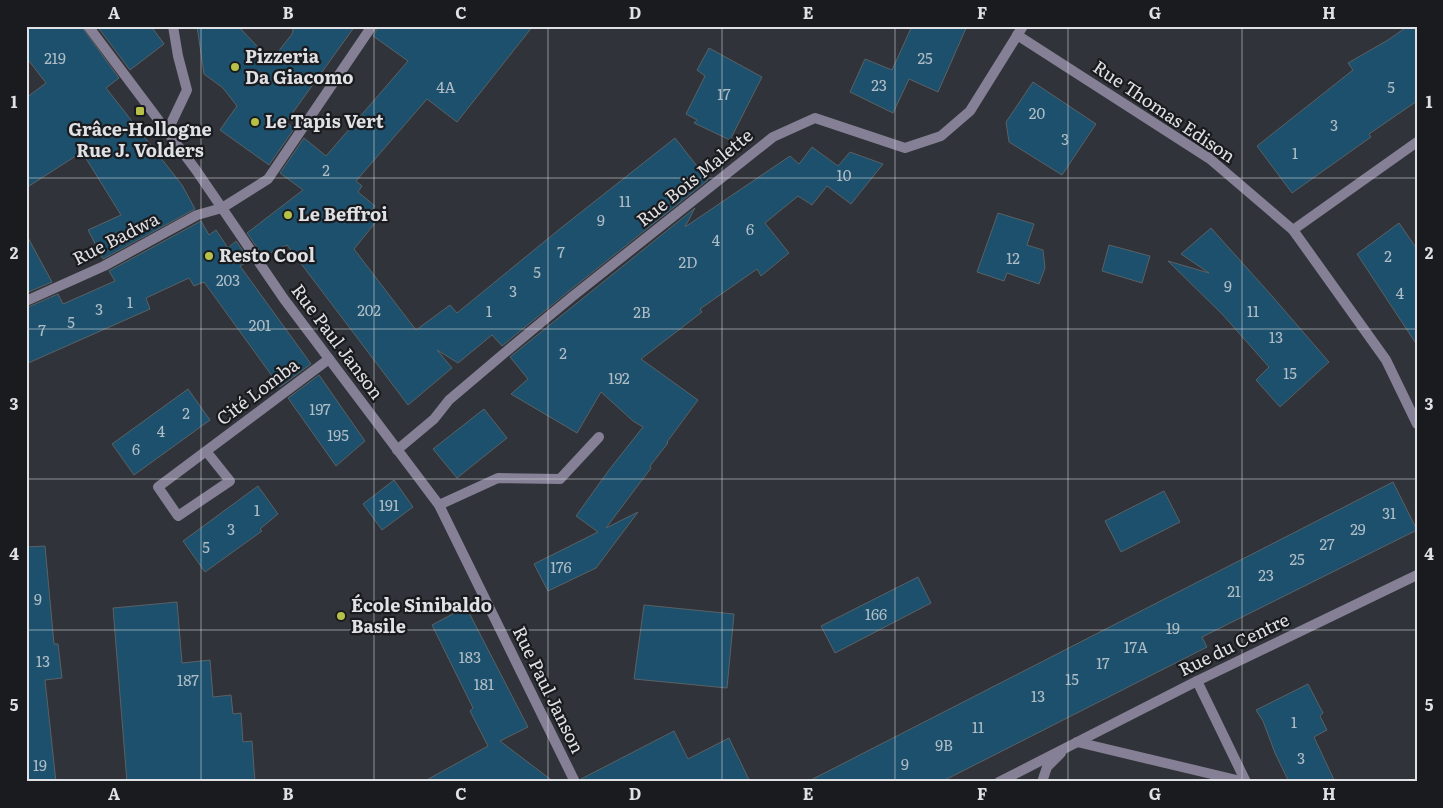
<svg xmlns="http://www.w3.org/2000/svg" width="1443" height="808" font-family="Literata,serif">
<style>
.building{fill:#1d506c;stroke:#5a6165}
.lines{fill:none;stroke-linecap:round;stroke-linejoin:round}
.service{stroke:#858095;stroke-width:10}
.minor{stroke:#858095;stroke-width:10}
.tertiary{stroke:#858095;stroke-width:10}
.grid{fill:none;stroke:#e0e1e5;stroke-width:1;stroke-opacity:0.55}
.poi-dot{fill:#b7c147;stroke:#1a1b1e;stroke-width:2}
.labels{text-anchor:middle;stroke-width:4.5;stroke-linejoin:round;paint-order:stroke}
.number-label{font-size:15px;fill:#afbdc7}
.poi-label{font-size:18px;font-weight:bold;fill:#e0e1e5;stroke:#1a1b1e;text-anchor:start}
.street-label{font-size:18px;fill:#e0e1e5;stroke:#1a1b1e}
.neatline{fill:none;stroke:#e0e1e5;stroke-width:2}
.grid-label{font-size:16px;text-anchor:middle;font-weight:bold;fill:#e0e1e5}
</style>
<rect width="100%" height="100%" fill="#303339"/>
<g class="building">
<path d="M 26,26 L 81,26 L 119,78 L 106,88 L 182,185 L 195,209 L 103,259 L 88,230 L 121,215 L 82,152 L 26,188 L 26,98 L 46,83 L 26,57 Z"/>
<path d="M 97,26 L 151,26 L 164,44 L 130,70 Z"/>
<path d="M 197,26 L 238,26 L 271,61 L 292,34 L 294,26 L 355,26 L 286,122 L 294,129 L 269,165 L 220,130 L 237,106 L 223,88 L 204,74 Z"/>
<path d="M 379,26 L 533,26 L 457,122 L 427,99 L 356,181 L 362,186 L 358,192 L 375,206 L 367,216 L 375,223 L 354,249 L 416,330 L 450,305 L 457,313 L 561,228 L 675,138 L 708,180 L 569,291 L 502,346 L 492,335 L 458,363 L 437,350 L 452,368 L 408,405 L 287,245 L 263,256 L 247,233 L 303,190 L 280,173 L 304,138 L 326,156 L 408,61 L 373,36 Z"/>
<path d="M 912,26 L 967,26 L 938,92 L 909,79 L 893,113 L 850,92 L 865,59 L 892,70 Z"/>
<path d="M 1408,26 L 1417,26 L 1417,101 L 1369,134 L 1371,137 L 1292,193 L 1257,146 L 1353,70 L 1348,63 L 1388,40 Z"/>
<path d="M 709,48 L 762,77 L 730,140 L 694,123 L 697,120 L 686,114 L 705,76 L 697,70 Z"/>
<path d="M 1033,82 L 1096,124 L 1062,175 L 1009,142 L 1006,122 Z"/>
<path d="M 812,147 L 838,166 L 850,152 L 883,164 L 851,204 L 827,186 L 812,205 L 798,196 L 765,223 L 789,253 L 761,276 L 757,269 L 700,309 L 702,312 L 641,359 L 698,400 L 667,442 L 668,443 L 650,466 L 651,468 L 606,528 L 638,512 L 596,568 L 548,591 L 534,564 L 598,532 L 576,516 L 609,470 L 643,427 L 633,421 L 601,392 L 577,433 L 511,394 L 528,379 L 510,357 L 695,208 L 685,227 L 790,156 L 799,164 Z"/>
<path d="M 998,213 L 1034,224 L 1027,245 L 1043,250 L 1045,268 L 1039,284 L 1007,273 L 1004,281 L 977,272 Z"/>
<path d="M 201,221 L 209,235 L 216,230 L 228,248 L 236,241 L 250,261 L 240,266 L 311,364 L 280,387 L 204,282 L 194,286 L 189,278 L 146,298 L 150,309 L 26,364 L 26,308 L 58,294 L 63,304 L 115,281 L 109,271 Z"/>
<path d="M 1399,223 L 1417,249 L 1417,345 L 1357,254 Z"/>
<path d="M 1211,228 L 1272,296 L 1329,362 L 1280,407 L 1256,380 L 1269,367 L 1223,315 L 1168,261 L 1209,273 L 1181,254 Z"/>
<path d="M 26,234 L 52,282 L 26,293 Z"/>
<path d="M 1109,245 L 1150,256 L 1142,283 L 1102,271 Z"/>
<path d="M 319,375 L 365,441 L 336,466 L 288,398 Z"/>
<path d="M 188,389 L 210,420 L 134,475 L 112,444 Z"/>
<path d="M 484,409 L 507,438 L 457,478 L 433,449 Z"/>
<path d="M 394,480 L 413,507 L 382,530 L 363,504 Z"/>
<path d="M 1393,482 L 1417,530 L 1202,637 L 1207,647 L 941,782 L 807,782 Z"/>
<path d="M 258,486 L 278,514 L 260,529 L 262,531 L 205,572 L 183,541 Z"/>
<path d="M 1164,491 L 1180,522 L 1121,552 L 1105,521 Z"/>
<path d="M 45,546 L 54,644 L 58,644 L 62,678 L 45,680 L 56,782 L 26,782 L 26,547 Z"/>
<path d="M 918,577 L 931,603 L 835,653 L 821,626 Z"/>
<path d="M 177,602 L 182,663 L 210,660 L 213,697 L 231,695 L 233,714 L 241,713 L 243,742 L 252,741 L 255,782 L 127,782 L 113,608 Z"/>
<path d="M 644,605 L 734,614 L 727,688 L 634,679 Z"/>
<path d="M 466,607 L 528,727 L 500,741 L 554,782 L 423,782 L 488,746 L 470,711 L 473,708 L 432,625 Z"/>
<path d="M 1308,684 L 1323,713 L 1320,716 L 1327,730 L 1314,737 L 1335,782 L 1289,782 L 1275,753 L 1263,721 L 1256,710 Z"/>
<path d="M 674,731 L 688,759 L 729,738 L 750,782 L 582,782 L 581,779 Z"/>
</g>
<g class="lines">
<g class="service">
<path d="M 439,505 L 498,478 L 560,479 L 599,437"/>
<path d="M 1077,742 L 1245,782"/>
</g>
<g class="minor">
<path d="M 1017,35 L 1210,159 L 1293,230 L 1386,360 L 1417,424"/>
<path d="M 167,132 L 187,90 L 178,56 L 173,26"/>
<path d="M 1293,230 L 1417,142"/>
<path d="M 26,301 L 104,266 L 197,215 L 222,208 L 268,179 L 372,26"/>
<path d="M 397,450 L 434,419 L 449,400 L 508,350 L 573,296 L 773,137 L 815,118 L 905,148 L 941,136 L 970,111 L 1023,26"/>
<path d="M 206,451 L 230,481 L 178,516 L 158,487 L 329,359"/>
<path d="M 1197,681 L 1246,782"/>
<path d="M 999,782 L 1197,681 L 1417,575"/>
<path d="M 1042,782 L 1047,767 L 1061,753"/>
</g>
<path class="tertiary" d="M 88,26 L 196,170 L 284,299 L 439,505 L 575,782"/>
</g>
<path class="grid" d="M 201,26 L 201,782M 374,26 L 374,782M 548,26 L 548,782M 722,26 L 722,782M 895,26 L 895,782M 1068,26 L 1068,782M 1242,26 L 1242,782M 26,178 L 1417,178M 26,329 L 1417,329M 26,479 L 1417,479M 26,630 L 1417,630"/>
<g class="poi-dot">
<circle cx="235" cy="67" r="5"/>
<rect x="135" y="106" width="10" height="10" rx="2.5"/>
<circle cx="255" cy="122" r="5"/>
<circle cx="288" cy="215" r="5"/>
<circle cx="209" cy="256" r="5"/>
<circle cx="341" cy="616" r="5"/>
</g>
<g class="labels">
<g class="number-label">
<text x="55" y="64">219</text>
<text x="925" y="64">25</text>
<text x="879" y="91">23</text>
<text x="446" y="93">4A</text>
<text x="1391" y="93">5</text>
<text x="724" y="100">17</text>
<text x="1037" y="119">20</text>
<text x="1334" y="131">3</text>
<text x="1065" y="145">3</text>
<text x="1295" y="159">1</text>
<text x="326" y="176">2</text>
<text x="844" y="181">10</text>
<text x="625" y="207">11</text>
<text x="601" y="226">9</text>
<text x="750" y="235">6</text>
<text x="716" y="246">4</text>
<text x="561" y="258">7</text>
<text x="1388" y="262">2</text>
<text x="1013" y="264">12</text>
<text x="688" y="268">2D</text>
<text x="537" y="278">5</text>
<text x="228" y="286">203</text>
<text x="1228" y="292">9</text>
<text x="513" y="297">3</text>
<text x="1400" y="299">4</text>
<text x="130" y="308">1</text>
<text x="99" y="315">3</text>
<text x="369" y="316">202</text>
<text x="489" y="317">1</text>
<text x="1253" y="317">11</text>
<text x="642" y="318">2B</text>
<text x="71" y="328">5</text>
<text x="260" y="331">201</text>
<text x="42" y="336">7</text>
<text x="1276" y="343">13</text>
<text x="563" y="359">2</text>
<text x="1290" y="379">15</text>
<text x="619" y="384">192</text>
<text x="320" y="415">197</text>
<text x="186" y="419">2</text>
<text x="161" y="437">4</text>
<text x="338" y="441">195</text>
<text x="136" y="455">6</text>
<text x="389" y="511">191</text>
<text x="257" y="516">1</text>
<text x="1389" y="519">31</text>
<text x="231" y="535">3</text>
<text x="1358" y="535">29</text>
<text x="1327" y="550">27</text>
<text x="206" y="553">5</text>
<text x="1297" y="565">25</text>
<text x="561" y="573">176</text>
<text x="1266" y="581">23</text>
<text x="1234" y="597">21</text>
<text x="38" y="605">9</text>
<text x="876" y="620">166</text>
<text x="1173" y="634">19</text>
<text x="1136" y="653">17A</text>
<text x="470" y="663">183</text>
<text x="43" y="667">13</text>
<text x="1103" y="669">17</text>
<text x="1072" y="685">15</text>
<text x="188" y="686">187</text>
<text x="484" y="690">181</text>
<text x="1038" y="702">13</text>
<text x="1294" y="728">1</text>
<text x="978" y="733">11</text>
<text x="944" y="751">9B</text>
<text x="1301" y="764">3</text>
<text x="905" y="770">9</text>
<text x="40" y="771">19</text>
</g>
<g class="poi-label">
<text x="245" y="63">Pizzeria<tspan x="245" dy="21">Da Giacomo</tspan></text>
<text x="265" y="128">Le Tapis Vert</text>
<text x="140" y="136" text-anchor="middle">Grâce-Hollogne<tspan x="140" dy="21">Rue J. Volders</tspan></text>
<text x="298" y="221">Le Beffroi</text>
<text x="219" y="262">Resto Cool</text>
<text x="351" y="612">École Sinibaldo<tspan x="351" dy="21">Basile</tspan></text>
</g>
<g class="street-label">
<text transform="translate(1164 112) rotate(34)" y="6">Rue Thomas Edison</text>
<text transform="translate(695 178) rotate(-39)" y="6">Rue Bois Malette</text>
<text transform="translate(116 239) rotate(-27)" y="6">Rue Badwa</text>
<text transform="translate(337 342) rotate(53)" y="6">Rue Paul Janson</text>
<text transform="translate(258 392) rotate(-37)" y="6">Cité Lomba</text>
<text transform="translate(1234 645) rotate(-26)" y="6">Rue du Centre</text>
<text transform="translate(548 690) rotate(64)" y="6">Rue Paul Janson</text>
</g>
</g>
<rect width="1443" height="808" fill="none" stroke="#1a1b1e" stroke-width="55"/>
<rect x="28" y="28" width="1388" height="752" class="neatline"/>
<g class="grid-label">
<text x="114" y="19">A</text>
<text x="288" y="19">B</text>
<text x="461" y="19">C</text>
<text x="635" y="19">D</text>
<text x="808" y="19">E</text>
<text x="982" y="19">F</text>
<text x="1155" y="19">G</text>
<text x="1329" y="19">H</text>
<text x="14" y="108">1</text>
<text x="1429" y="108">1</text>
<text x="14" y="259">2</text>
<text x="1429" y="259">2</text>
<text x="14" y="410">3</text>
<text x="1429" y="410">3</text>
<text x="14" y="560">4</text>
<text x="1429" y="560">4</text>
<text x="14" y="711">5</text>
<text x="1429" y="711">5</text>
<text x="114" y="800">A</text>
<text x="288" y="800">B</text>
<text x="461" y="800">C</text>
<text x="635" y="800">D</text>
<text x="808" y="800">E</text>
<text x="982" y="800">F</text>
<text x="1155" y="800">G</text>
<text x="1329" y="800">H</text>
</g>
</svg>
